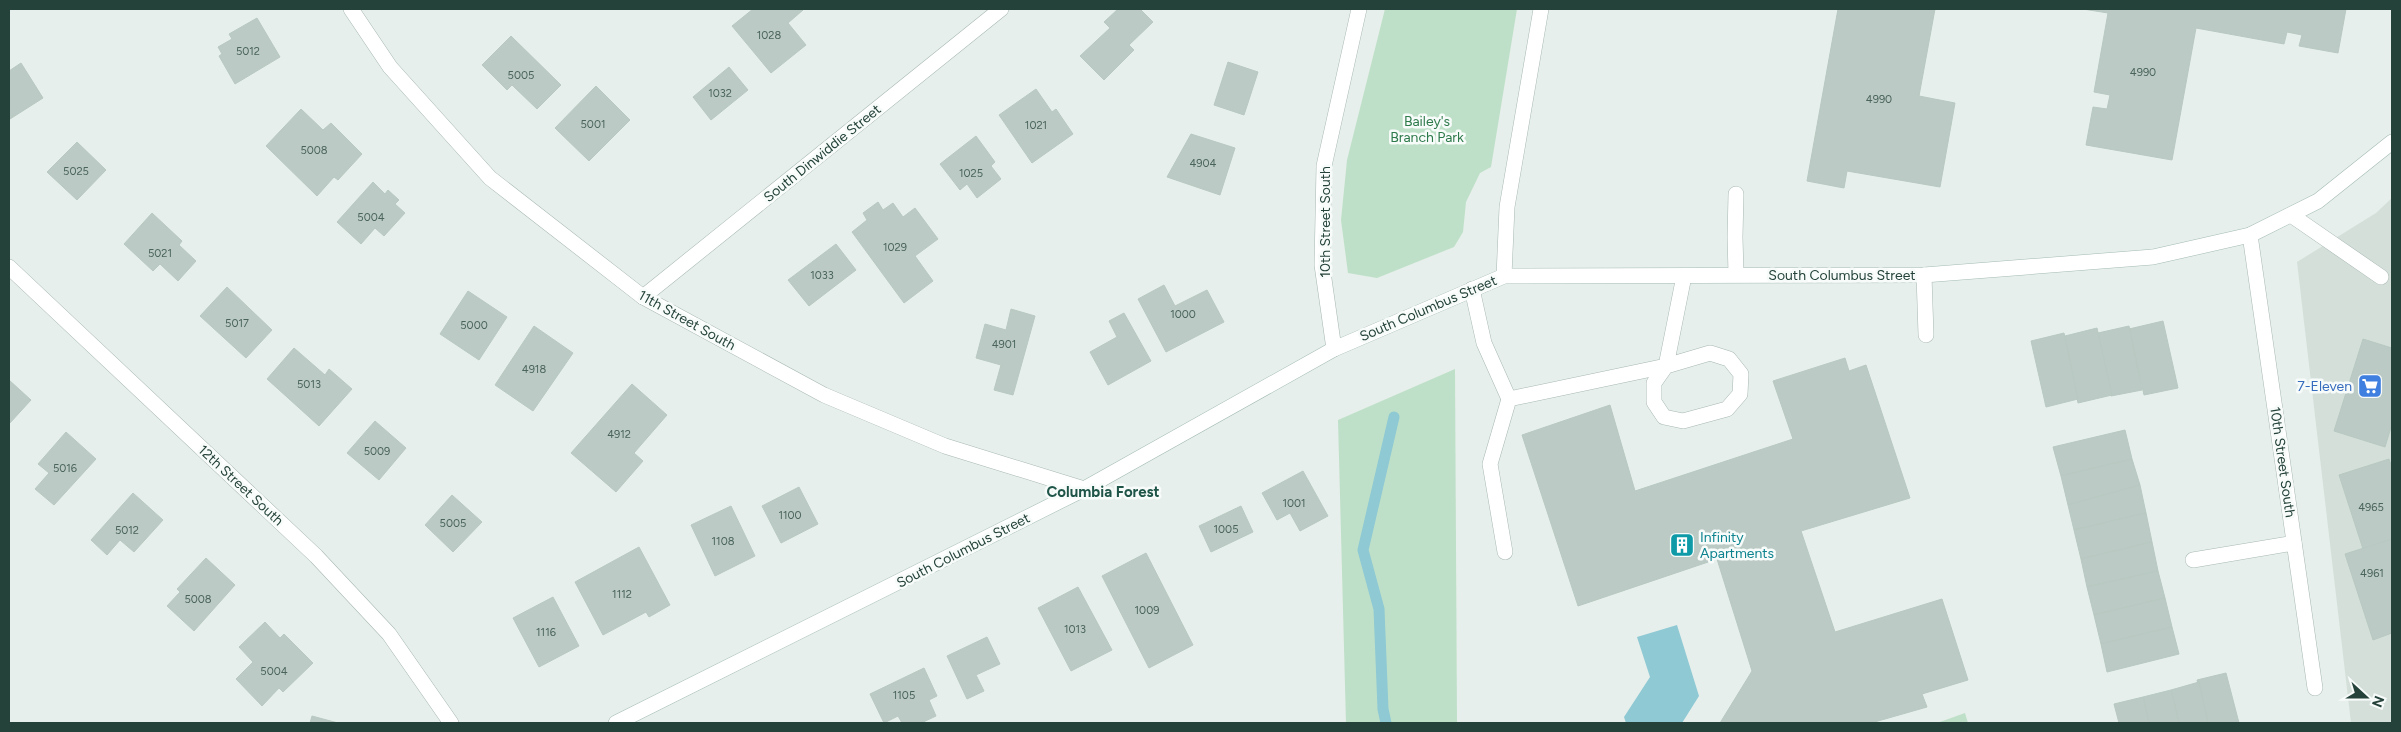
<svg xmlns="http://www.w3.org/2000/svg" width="2401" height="732" font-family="Figtree,sans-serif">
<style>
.built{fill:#d4dfda}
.green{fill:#bfe0c8}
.water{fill:#8ec9d4}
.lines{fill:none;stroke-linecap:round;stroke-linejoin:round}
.stream{stroke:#8ec9d4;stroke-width:11}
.building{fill:#bbcac4;stroke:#b8c9c2}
.lane-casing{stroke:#a8b8b2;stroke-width:16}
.street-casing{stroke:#a8b8b2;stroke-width:16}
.secondary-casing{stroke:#a4bbb3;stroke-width:16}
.lane{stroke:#fff;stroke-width:15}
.street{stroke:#fff;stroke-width:15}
.secondary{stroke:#fff;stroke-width:15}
.labels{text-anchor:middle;stroke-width:5;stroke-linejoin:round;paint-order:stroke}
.number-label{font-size:11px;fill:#4a645c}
.park-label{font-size:14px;fill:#2d7a4b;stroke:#f7fbf9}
.street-label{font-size:14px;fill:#24423a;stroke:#f7fbf9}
.shop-label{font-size:14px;fill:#366cbe;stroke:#f7fbf9;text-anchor:end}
.culture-label{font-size:14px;fill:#0d838f;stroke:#f7fbf9;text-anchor:start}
.neighbourhood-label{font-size:15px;font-weight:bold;fill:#1f5548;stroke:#f7fbf9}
</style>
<rect width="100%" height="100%" fill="#e6efeb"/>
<path class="built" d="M 2392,198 L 2392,723 L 2351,723 L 2297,262 L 2376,213 Z"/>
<g class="green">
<path d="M 1385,9 L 1517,9 L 1491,167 L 1480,173 L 1466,202 L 1463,232 L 1454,247 L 1377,278 L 1348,273 L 1341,220 L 1347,160 Z"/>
<path d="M 1455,369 L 1457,723 L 1346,723 L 1338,420 Z"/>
<path d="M 1965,713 L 1968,723 L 1937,723 Z"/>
</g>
<path class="water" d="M 1677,625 L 1699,696 L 1682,723 L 1626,723 L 1624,717 L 1650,677 L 1637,637 Z"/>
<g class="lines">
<path class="stream" d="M 1386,723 L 1383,709 L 1379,609 L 1363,550 L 1394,417"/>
</g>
<g class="building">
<path d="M 753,9 L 803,10 L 788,23 L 806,45 L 771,73 L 732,26 Z"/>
<path d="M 1118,9 L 1140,9 L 1153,22 L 1129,45 L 1134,50 L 1104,80 L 1080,56 L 1110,28 L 1104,22 Z"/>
<path d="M 1838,9 L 1935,9 L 1919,96 L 1955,103 L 1940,187 L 1847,171 L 1844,188 L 1807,181 Z"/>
<path d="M 2083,9 L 2346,9 L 2338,53 L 2299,46 L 2302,35 L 2287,32 L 2284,44 L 2196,28 L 2172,160 L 2086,145 L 2093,107 L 2107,109 L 2110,95 L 2094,92 L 2108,13 Z"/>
<path d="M 257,18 L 280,57 L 235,84 L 219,56 L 222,54 L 218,47 L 232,39 L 229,34 Z"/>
<path d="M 511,36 L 561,85 L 537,109 L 512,85 L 507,90 L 482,65 Z"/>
<path d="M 1228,62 L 1258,72 L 1244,115 L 1214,105 Z"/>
<path d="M 21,63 L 43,98 L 10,119 L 9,71 Z"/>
<path d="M 729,67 L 748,90 L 711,120 L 693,97 Z"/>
<path d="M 596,86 L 630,120 L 589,161 L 555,128 Z"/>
<path d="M 1036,89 L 1052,112 L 1056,109 L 1073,134 L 1032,163 L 999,115 Z"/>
<path d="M 301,109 L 323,130 L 331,123 L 362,154 L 338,180 L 334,177 L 317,196 L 266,146 Z"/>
<path d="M 1191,134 L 1235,148 L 1220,195 L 1167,177 Z"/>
<path d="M 976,136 L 995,162 L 991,166 L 1001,179 L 977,198 L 967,184 L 960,190 L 940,164 Z"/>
<path d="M 77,142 L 106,170 L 77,200 L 47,172 Z"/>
<path d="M 373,182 L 385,194 L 388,190 L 399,200 L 395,204 L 405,213 L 384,236 L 375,228 L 361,244 L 337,222 Z"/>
<path d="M 878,202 L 883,210 L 893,203 L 903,217 L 915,208 L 938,239 L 915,256 L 933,281 L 904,303 L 852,232 L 867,220 L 863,213 Z"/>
<path d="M 152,213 L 182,241 L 179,245 L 196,261 L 178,281 L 160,264 L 153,271 L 124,244 Z"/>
<path d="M 836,244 L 856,270 L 809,306 L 788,280 Z"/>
<path d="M 1164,285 L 1175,306 L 1207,290 L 1224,322 L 1166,352 L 1138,299 Z"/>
<path d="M 227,287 L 272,330 L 246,358 L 200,316 Z"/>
<path d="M 468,291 L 507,317 L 479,360 L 440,334 Z"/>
<path d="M 1011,309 L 1035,316 L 1013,395 L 994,390 L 1001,365 L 976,358 L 985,324 L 1006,330 Z"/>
<path d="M 1124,313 L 1151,361 L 1108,385 L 1090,352 L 1117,337 L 1109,321 Z"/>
<path d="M 2163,321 L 2178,388 L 2144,395 L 2129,329 Z"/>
<path d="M 534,326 L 573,353 L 533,411 L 495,385 Z"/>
<path d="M 2129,326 L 2142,390 L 2111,396 L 2098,333 Z"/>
<path d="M 2097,328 L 2112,395 L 2078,403 L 2065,336 Z"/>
<path d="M 2064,333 L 2078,399 L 2046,407 L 2031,341 Z"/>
<path d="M 2363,339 L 2392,348 L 2392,424 L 2385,447 L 2334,431 Z"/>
<path d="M 294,348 L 325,375 L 329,369 L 352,389 L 319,426 L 267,379 Z"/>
<path d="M 1845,358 L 1849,371 L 1866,365 L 1910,498 L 1801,531 L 1835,632 L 1942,599 L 1968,680 L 1922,694 L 1927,707 L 1871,723 L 1720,723 L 1752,671 L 1717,559 L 1578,606 L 1522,435 L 1610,405 L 1635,491 L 1793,439 L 1773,381 Z"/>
<path d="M 9,380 L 31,400 L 9,424 Z"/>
<path d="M 632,384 L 667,415 L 634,453 L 643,461 L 616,492 L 571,453 Z"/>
<path d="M 375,421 L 406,448 L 379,480 L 347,453 Z"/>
<path d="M 2125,430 L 2132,459 L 2061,476 L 2053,447 Z"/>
<path d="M 66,432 L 96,459 L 54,505 L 35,489 L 49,473 L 38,464 Z"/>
<path d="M 2132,459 L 2140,485 L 2068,505 L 2061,476 Z"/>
<path d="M 2389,459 L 2392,468 L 2392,539 L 2363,549 L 2339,475 Z"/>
<path d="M 1303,471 L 1328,516 L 1300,531 L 1290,513 L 1277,520 L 1262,493 Z"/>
<path d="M 2140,485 L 2146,513 L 2074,530 L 2068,505 Z"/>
<path d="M 799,487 L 818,524 L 781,543 L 762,506 Z"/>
<path d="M 133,493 L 163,520 L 134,552 L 120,540 L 107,555 L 91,540 Z"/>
<path d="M 452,495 L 482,522 L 453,552 L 425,525 Z"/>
<path d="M 731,506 L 755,556 L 715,576 L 691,525 Z"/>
<path d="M 1241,506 L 1253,532 L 1211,552 L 1199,526 Z"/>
<path d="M 2146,513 L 2152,542 L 2081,559 L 2074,530 Z"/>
<path d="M 2392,539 L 2392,633 L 2373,640 L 2345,554 Z"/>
<path d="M 2152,542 L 2158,571 L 2087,587 L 2081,559 Z"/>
<path d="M 639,547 L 670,605 L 649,617 L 646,612 L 603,635 L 575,582 Z"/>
<path d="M 1146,553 L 1193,645 L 1149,668 L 1102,576 Z"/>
<path d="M 206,558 L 235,585 L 194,631 L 167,606 L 180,592 L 177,589 Z"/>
<path d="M 2158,571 L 2165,598 L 2094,615 L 2087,587 Z"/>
<path d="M 1078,587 L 1112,650 L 1071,671 L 1038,608 Z"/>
<path d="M 553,597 L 579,646 L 539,667 L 513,618 Z"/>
<path d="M 2165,598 L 2172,627 L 2101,644 L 2094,615 Z"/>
<path d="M 265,622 L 280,638 L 284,634 L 313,663 L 283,692 L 279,688 L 262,706 L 236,679 L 253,662 L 239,647 Z"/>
<path d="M 2172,627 L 2179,654 L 2107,672 L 2101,644 Z"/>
<path d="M 987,637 L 1000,664 L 976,675 L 984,691 L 967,699 L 947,656 Z"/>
<path d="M 924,668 L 937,696 L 929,700 L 936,716 L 921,723 L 902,723 L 898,716 L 884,723 L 870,694 Z"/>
<path d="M 2226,673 L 2239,723 L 2208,723 L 2197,680 Z"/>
<path d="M 2199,682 L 2208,723 L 2179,723 L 2171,690 Z"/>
<path d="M 2171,690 L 2179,723 L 2149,723 L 2143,697 Z"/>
<path d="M 2143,697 L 2149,723 L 2119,723 L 2114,704 Z"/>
<path d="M 312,716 L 338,723 L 310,723 Z"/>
</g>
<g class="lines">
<defs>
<g id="lane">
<path d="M 2291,215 L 2381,277"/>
<path d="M 1736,274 L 1735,237 L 1736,194"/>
<path d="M 1924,275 L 1926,335"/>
<path d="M 1472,289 L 1484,343 L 1509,399"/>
<path d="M 1505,552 L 1490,464 L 1509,399 L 1666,366 L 1710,353 L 1729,359 L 1741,374 L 1740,394 L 1727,409 L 1683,421 L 1664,417 L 1654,402 L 1654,383 L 1666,366 L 1684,276"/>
<path d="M 2193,560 L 2294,543"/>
</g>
<g id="street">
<path d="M 351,9 L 390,67 L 490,178 L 643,297 L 824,395 L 945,446 L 1084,489"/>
<path d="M 2250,235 L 2315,688"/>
<path d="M 9,267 L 316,556 L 389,634 L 451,723"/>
<path d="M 1504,276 L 1507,207 L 1541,9"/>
<path d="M 643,297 L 1001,9"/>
<path d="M 1334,349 L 1322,265 L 1324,166 L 1359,9"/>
</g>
<path id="secondary" d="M 616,723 L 1084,489 L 1334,349 L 1504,276 L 1924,275 L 2153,257 L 2250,235 L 2318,201 L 2392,142"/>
</defs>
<use href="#lane" class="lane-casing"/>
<use href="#street" class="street-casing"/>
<use href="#secondary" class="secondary-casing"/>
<use href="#lane" class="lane"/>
<use href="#street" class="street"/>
<use href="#secondary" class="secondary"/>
</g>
<defs>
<symbol id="supermarket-square" viewBox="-11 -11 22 22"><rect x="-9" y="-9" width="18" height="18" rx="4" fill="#3f7fe0" stroke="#f7fbf9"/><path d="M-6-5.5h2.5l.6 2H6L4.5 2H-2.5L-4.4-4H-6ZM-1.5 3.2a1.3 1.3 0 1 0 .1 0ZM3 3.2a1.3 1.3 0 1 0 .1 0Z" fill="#fff"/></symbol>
<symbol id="building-square" viewBox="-11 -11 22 22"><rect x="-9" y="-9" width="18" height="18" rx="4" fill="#0f9aa8" stroke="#f7fbf9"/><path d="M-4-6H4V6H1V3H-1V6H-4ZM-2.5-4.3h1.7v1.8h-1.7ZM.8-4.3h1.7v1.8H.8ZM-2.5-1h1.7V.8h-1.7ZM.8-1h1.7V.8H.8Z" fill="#fff"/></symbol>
</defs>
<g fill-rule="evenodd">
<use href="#supermarket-square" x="2356" y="372" width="28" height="28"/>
<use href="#building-square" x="1668" y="531" width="28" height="28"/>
</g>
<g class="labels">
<g class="number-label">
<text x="769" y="39">1028</text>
<text x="248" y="55">5012</text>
<text x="2143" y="76">4990</text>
<text x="521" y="79">5005</text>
<text x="720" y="97">1032</text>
<text x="1879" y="103">4990</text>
<text x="593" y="128">5001</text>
<text x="1036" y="129">1021</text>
<text x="314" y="154">5008</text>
<text x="1203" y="167">4904</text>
<text x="76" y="175">5025</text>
<text x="971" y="177">1025</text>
<text x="371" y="221">5004</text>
<text x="895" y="251">1029</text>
<text x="160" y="257">5021</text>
<text x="822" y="279">1033</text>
<text x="1183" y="318">1000</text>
<text x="237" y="327">5017</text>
<text x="474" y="329">5000</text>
<text x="1004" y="348">4901</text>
<text x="534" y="373">4918</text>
<text x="309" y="388">5013</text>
<text x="619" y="438">4912</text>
<text x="377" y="455">5009</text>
<text x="65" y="472">5016</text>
<text x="1294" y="507">1001</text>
<text x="2371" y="511">4965</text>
<text x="790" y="519">1100</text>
<text x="453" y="527">5005</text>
<text x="1226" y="533">1005</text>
<text x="127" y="534">5012</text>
<text x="723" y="545">1108</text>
<text x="2372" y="577">4961</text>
<text x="622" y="598">1112</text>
<text x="198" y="603">5008</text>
<text x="1147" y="614">1009</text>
<text x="1075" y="633">1013</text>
<text x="546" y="636">1116</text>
<text x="274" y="675">5004</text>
<text x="904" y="699">1105</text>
</g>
<g class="park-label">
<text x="1427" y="126">Bailey's<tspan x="1427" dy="16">Branch Park</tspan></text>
</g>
<g class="street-label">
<text transform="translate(822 153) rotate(-39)" y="5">South Dinwiddie Street</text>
<text transform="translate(1325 222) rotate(-90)" y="5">10th Street South</text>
<text x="1842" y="280">South Columbus Street</text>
<text transform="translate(1428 308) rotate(-23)" y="5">South Columbus Street</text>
<text transform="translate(687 320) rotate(29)" y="5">11th Street South</text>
<text transform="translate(2283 462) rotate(82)" y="5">10th Street South</text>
<text transform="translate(241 485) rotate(43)" y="5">12th Street South</text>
<text transform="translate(963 550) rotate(-27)" y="5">South Columbus Street</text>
</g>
<g class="shop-label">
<text x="2352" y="391">7-Eleven</text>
</g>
<g class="culture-label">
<text x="1700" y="542">Infinity<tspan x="1700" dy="16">Apartments</tspan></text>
</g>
<g class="neighbourhood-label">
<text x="1103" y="497">Columbia Forest</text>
</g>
</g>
<rect width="2401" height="732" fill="none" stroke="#24423a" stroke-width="20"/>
<g transform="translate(2366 697) rotate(111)" stroke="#f7fbf9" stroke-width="4" paint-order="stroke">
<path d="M0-4L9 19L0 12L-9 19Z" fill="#24423a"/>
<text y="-8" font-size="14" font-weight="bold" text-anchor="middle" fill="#24423a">N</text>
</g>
</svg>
